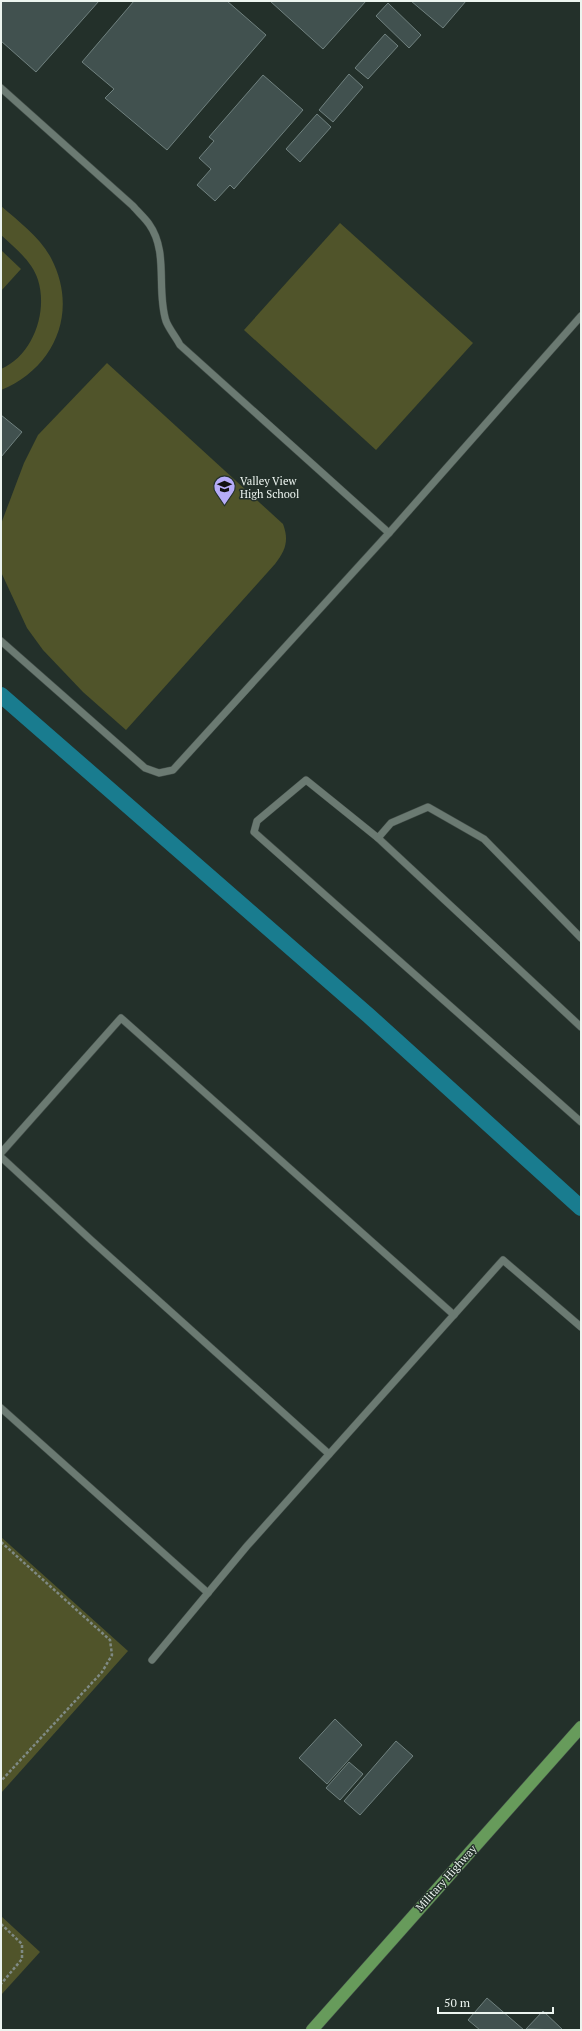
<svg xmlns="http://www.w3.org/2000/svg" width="582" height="2031" font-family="'PT Serif',serif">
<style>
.green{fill:#50542a}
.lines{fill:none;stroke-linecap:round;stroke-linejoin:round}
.canal{stroke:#197c8f;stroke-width:16}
.building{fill:#41514f;stroke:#70817f}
.lane-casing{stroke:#424d48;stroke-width:8}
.primary-casing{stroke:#424d48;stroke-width:13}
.path{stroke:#7f8a84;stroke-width:2.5;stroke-dasharray:3 2;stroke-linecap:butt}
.lane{stroke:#6b7a72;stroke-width:7}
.primary{stroke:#679b5b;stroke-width:12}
.labels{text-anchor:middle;stroke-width:3;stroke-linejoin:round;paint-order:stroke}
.poi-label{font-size:11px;fill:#ecf4ef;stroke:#23302a;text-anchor:start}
.street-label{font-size:11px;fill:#ecf4ef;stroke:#23302a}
</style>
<rect width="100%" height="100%" fill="#23302a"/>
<g class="green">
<path d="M 1,206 C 18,221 40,237 51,258 C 79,311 55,368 1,390 L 1,369 C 33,355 48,312 38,280 C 32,261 15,248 1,235 Z"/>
<path d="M 340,223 L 473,343 L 376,450 L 244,330 Z"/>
<path d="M 1,250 L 21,269 L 1,291 Z"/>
<path d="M 107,363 L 283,524 C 289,540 286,550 275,564 L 126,730 L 83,692 L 43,650 L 27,628 L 1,572 L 1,524 L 24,463 L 38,435 Z"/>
<path d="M 1,1537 L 128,1651 L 1,1793 Z"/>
<path d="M 1,1916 L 40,1952 L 1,1995 Z"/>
</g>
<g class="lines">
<path class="canal" d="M 1,695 L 368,1015 L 581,1208"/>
</g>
<g class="building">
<path d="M 1,1 L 99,1 L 36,72 L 1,41 Z"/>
<path d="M 134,1 L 227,1 L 266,35 L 167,150 L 105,98 L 114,89 L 82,62 Z"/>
<path d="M 270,1 L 366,1 L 323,49 Z"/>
<path d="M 411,1 L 466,1 L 443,28 Z"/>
<path d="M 388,3 L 421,35 L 409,48 L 376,16 Z"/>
<path d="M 385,34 L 398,46 L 368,79 L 355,68 Z"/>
<path d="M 349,74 L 363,87 L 333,122 L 319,110 Z"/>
<path d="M 263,75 L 303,110 L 234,189 L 230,185 L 215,201 L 197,185 L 211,169 L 199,158 L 214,141 L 209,137 Z"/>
<path d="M 317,114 L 331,127 L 300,162 L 286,149 Z"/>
<path d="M 1,415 L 22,432 L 1,457 Z"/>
<path d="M 335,1719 L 362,1745 L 327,1784 L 299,1758 Z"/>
<path d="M 396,1741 L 413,1756 L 360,1815 L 344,1801 Z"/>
<path d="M 349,1762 L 363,1774 L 340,1800 L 326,1788 Z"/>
<path d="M 487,1998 L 524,2030 L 480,2030 L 468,2020 Z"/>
<path d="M 543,2011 L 563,2030 L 526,2029 Z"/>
</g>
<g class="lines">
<defs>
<g id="lane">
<path d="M 1,88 L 133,206 C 138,212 145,218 149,224 C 169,252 156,290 166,321 C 169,329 176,337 180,345 L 389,533"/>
<path d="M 1,641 L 145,768 L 159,773 L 173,770 L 389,533 L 581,316"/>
<path d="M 378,838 L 581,1027"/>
<path d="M 581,938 L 484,839 L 428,807 L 391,823 L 378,838 L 306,780 L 257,821 L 254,832 L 581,1122"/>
<path d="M 1,1153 L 121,1018 L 454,1315"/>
<path d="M 1,1157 L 91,1240 L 329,1454"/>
<path d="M 1,1408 L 208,1593"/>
<path d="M 152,1660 L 247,1546 L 503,1260 L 581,1327"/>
</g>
<path id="primary" d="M 312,2030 L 581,1727"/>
</defs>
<use href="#lane" class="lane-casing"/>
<use href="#primary" class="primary-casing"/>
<g class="path">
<path d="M 1,1542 L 110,1640 L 112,1655 L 102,1672 L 1,1781"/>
<path d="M 1,1924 L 22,1944 L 22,1959 L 1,1984"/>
</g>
<use href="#lane" class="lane"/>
<use href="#primary" class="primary"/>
</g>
<defs>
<symbol id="school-pin" viewBox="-11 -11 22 30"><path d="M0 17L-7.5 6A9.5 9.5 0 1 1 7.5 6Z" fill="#b6acf8" stroke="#23302a"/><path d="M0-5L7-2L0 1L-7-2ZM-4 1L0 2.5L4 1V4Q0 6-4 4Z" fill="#111"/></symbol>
</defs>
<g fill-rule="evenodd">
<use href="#school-pin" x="212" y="474" width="25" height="34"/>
</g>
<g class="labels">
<g class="poi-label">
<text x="240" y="485">Valley View<tspan x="240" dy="13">High School</tspan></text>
</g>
<g class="street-label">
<text transform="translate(446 1878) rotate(-48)" y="4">Military Highway</text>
</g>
</g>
<rect width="582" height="2031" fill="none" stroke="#ecf4ef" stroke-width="4"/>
<path d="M438 2007v6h115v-6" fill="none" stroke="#ecf4ef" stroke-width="2"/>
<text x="444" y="2007" font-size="12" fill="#ecf4ef" stroke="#23302a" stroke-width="3" paint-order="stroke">50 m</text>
</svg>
